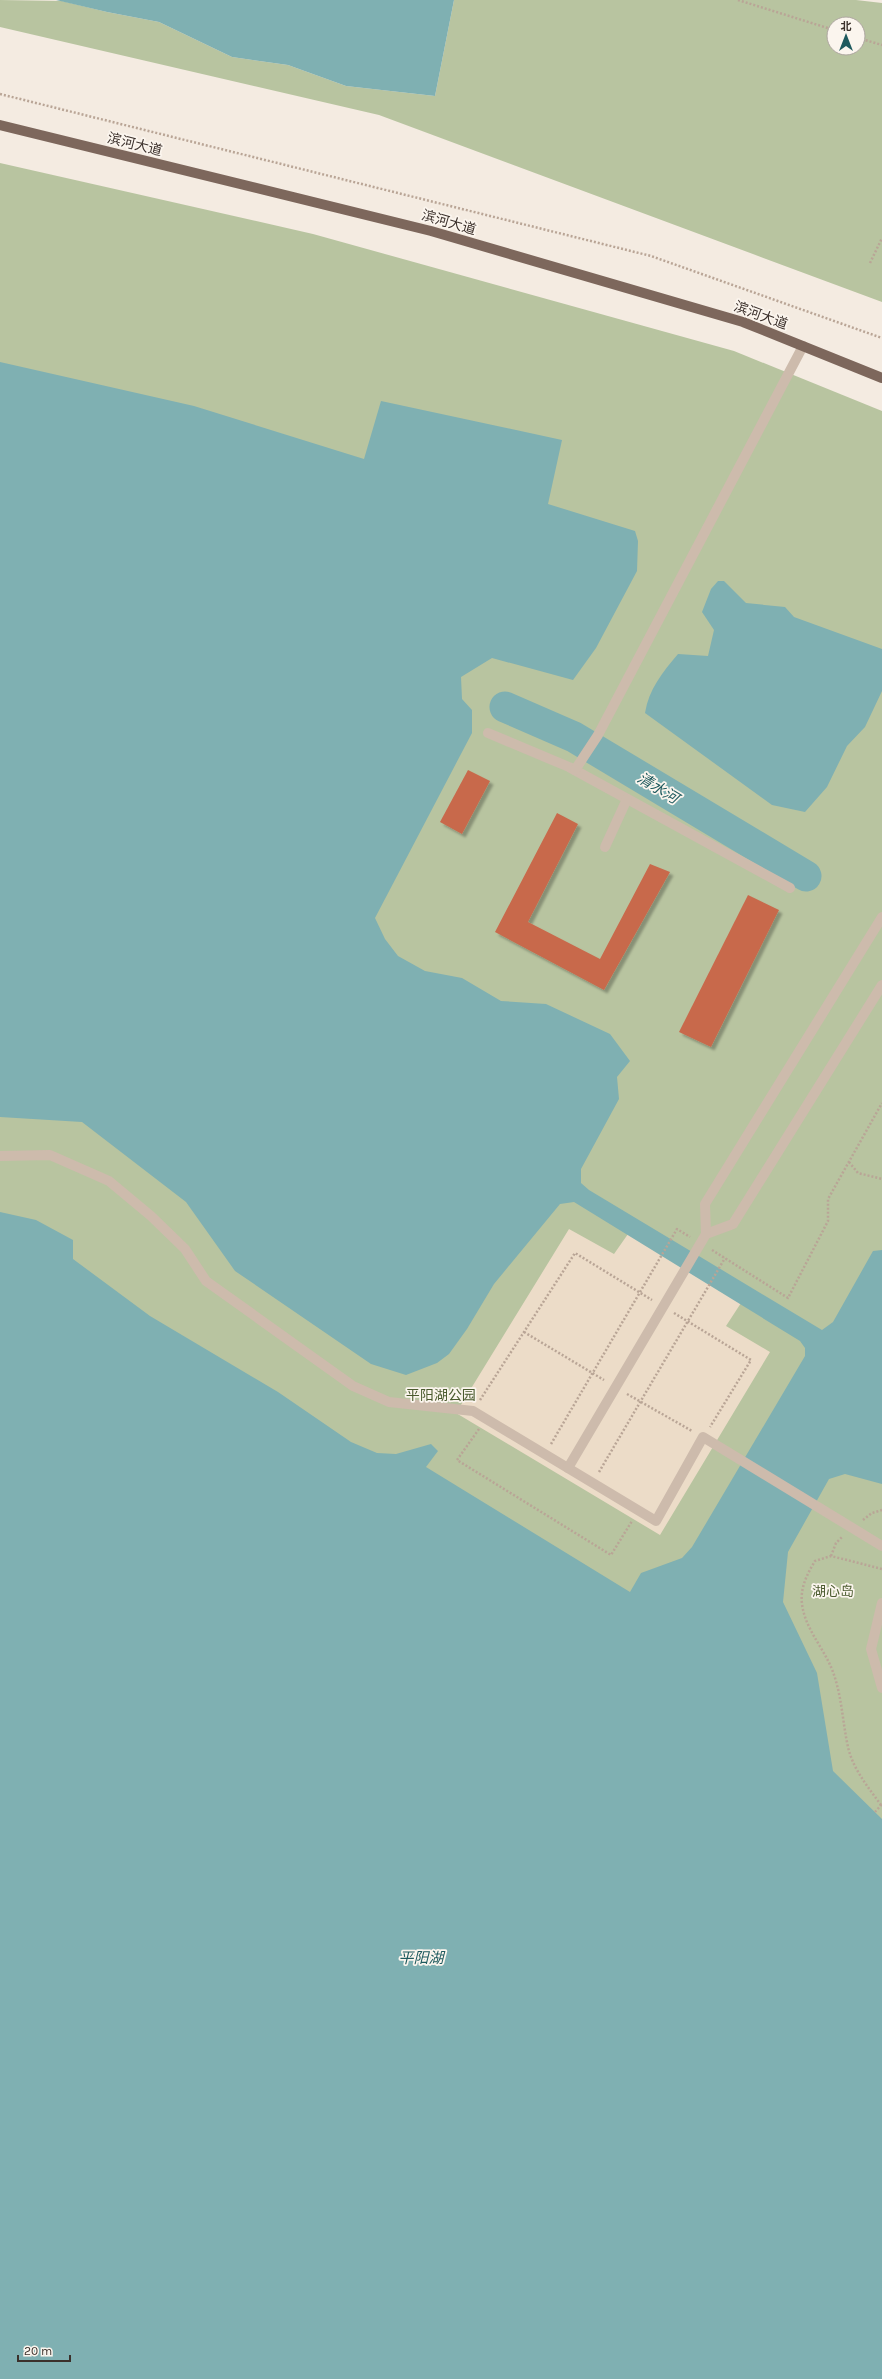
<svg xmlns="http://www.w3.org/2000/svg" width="882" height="2379" font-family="Karla,'Noto Sans SC',sans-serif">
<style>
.green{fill:#b8c4a0;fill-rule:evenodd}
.plaza{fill:#ecdcc8}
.water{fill:#7fb0b2}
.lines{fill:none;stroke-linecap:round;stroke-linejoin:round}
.river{stroke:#7fb0b2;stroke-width:31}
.building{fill:#c8694b;filter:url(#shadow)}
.path{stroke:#b9a596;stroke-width:2.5;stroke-dasharray:2 2;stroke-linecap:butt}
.minor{stroke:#cdbbac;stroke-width:10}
.major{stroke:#7d675c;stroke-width:10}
.labels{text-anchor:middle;stroke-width:3.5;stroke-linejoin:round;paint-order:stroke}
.street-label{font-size:14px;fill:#3b302b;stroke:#fbf5ee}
.park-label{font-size:14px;fill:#4a5a2e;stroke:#fbf5ee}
.water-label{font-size:15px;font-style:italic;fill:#1f5a5e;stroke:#fbf5ee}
</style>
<defs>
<filter id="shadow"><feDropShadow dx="3.5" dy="3.5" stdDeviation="1" flood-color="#0004"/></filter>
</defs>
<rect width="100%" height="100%" fill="#f4ebe1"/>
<g class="green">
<path d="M 0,0 L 62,1 L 107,12 L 159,22 L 232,57 L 288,65 L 346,86 L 435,96 L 454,0 L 856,0 L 882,3 L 882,302 L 379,115 L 0,27 ZM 834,24 L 858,24 L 858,48 L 834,48 Z"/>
<path d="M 0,163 L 313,234 L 734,351 L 882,411 L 882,2379 L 0,2379 Z"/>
</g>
<path class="plaza" d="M 569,1229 L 614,1254 L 628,1234 L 728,1295 L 741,1303 L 726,1326 L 770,1352 L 660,1535 L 456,1413 Z"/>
<g class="water">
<path d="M 56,0 L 454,0 L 435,96 L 346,86 L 288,65 L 232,57 L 159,22 L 107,12 Z"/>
<path d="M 0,362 L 194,406 L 364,459 L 381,401 L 562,440 L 548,504 L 635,531 L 638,541 L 637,571 L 596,648 L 573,680 L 492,658 L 461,677 L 462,699 L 472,710 L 472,733 L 375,918 L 385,939 L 398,956 L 425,971 L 462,978 L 501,1001 L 546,1004 L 610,1034 L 630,1061 L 617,1077 L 619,1099 L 581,1169 L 581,1183 L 589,1190 L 822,1330 L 833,1322 L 873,1251 L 882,1250 L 882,1484 L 845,1474 L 829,1479 L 788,1552 L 783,1602 L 817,1673 L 833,1771 L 882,1819 L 882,2379 L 0,2379 L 0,1212 L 36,1220 L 73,1240 L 73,1259 L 150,1316 L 278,1392 L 351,1442 L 377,1453 L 396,1454 L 431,1444 L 438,1451 L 426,1467 L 630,1592 L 641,1573 L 682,1558 L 692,1547 L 805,1356 L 805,1348 L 800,1341 L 574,1202 L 560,1204 L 494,1284 L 467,1329 L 449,1354 L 437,1363 L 406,1375 L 371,1364 L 235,1271 L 186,1202 L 82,1122 L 0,1117 Z"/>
<path d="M 718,581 L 724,581 L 746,603 L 785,607 L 794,617 L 882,649 L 882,691 L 865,727 L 847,746 L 827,787 L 805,812 L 772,805 L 645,713 C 649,689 662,673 678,654 L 708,656 L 714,630 L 702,612 L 711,589 Z"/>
</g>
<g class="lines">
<path class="river" d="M 505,707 L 574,737 L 806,876"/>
</g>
<g class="building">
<path d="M 468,770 L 490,781 L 462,834 L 440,822 Z"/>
<path d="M 557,813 L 578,824 L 528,922 L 600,959 L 650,864 L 670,872 L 604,990 L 495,932 Z"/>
<path d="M 748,895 L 779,910 L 711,1047 L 679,1032 Z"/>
</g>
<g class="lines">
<g class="path">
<path d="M 738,0 L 834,30"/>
<path d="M 858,38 L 882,45"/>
<path d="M 0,94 L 651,256 L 882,338"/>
<path d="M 870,263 L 882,238"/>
<path d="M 849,1162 L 858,1173 L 882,1179"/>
<path d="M 712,1250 L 788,1298 L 828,1221 L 828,1199 L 882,1103"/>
<path d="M 674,1313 L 751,1360 L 710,1427"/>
<path d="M 524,1332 L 604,1380"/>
<path d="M 627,1394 L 692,1431"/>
<path d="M 480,1400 L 575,1253 L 652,1300"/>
<path d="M 479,1429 L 457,1460 L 611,1555 L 632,1521"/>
<path d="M 551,1444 L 677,1229 L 690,1237"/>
<path d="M 599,1472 L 725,1258"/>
<path d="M 863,1520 L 872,1513 L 882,1510"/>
<path d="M 831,1556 L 836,1543 L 842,1537"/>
<path d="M 881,1805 C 868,1787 853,1769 848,1747 C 842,1720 842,1693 831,1667 C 822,1646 805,1628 802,1604 C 800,1588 807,1574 815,1561 L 831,1556 L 882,1569"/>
<path d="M 875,1812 L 882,1804"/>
</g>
<g class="minor">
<path d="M 488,733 L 569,767 L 790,888"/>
<path d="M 575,770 L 598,735 L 803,346"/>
<path d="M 605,847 L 627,799"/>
<path d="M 0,1156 L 50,1155 L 109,1181 L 151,1216 L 185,1249 L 206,1281 L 353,1386 L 389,1402 L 473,1411 L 656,1521 L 703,1437 L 882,1546"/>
<path d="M 706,1234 L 733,1224 L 882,985"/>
<path d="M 568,1468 L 706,1234 L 705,1204 L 882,917"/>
<path d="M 882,1603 L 871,1649 L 882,1688"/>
</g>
<path class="major" d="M 0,125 L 431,231 L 743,322 L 882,378"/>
</g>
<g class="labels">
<g class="street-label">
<text transform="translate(135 144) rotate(14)" y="5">滨河大道</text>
<text transform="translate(449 222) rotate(16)" y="5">滨河大道</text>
<text transform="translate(761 315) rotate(20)" y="5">滨河大道</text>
</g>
<g class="park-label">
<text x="441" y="1400">平阳湖公园</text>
<text x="833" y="1596">湖心岛</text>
</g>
<g class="water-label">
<text transform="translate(658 788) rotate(31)" y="5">清水河</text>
<text x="421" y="1963">平阳湖</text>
</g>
</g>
<g transform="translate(846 36)"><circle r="19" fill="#fbf5ee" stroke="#aea6a0"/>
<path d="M0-3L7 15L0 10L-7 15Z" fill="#1f5a5e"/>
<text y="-6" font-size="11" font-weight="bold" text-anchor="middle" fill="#3b302b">北</text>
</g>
<path d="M18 2355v6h52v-6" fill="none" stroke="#3b302b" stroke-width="2"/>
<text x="24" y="2355" font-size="12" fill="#3b302b" stroke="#fbf5ee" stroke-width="3" paint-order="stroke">20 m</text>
</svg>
